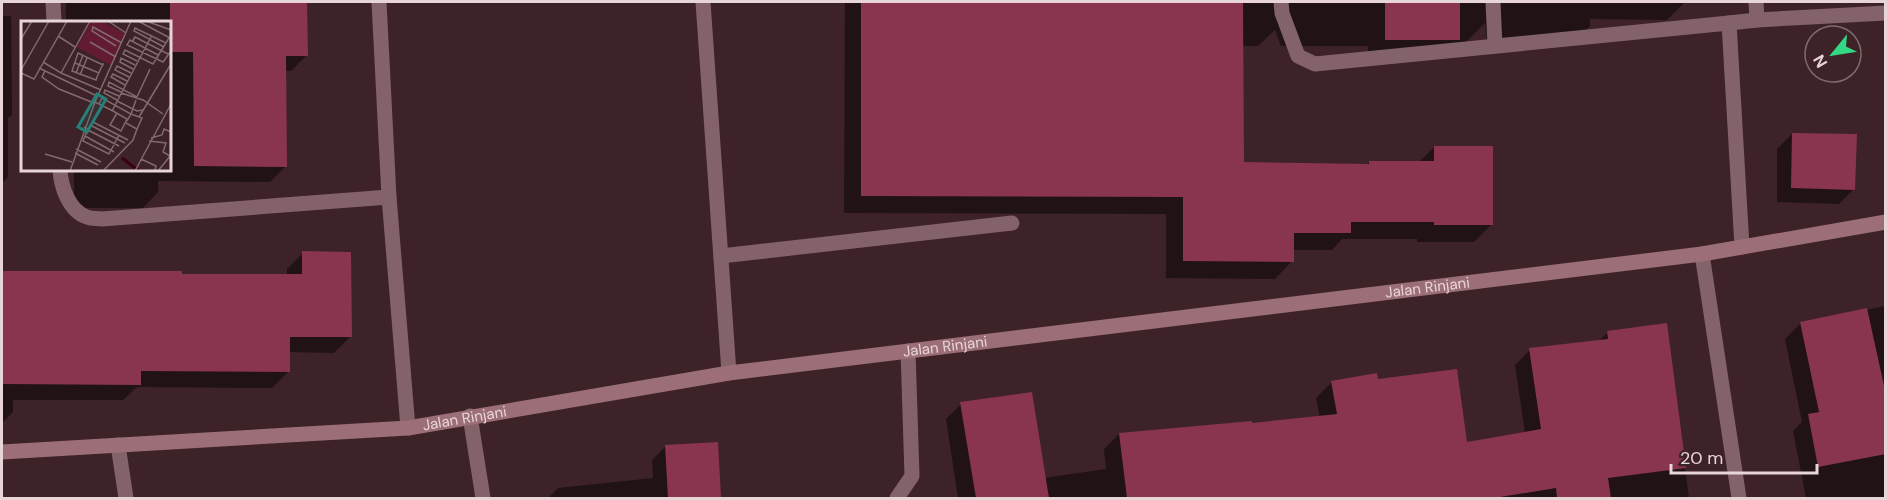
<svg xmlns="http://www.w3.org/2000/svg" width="1887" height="500" font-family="'DM Sans',sans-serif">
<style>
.shadow{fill:#0007}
.building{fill:#89354e}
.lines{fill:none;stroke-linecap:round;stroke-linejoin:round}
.lane{stroke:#836269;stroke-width:15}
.street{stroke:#836269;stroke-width:15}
.secondary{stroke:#9b6e78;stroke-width:15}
.labels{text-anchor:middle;stroke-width:4.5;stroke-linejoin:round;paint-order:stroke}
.street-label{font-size:15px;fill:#e8d5d8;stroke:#3d2228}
.inset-river{fill:none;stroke:#3a0015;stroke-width:3}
.inset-road{fill:none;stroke:#816a6e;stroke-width:1.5}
.view{fill:#258079;fill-opacity:0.15;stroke:#258079;stroke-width:3}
.inset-edge{fill:none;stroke:#e8d5d8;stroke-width:3}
</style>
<rect width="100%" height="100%" fill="#3d2228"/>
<g class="shadow">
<path d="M 2,2 L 3,2 L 3,16 L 11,16 L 12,115 L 8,118 L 8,177 L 2,183 Z"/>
<path d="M 66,2 L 306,2 L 306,56 L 291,71 L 285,71 L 285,167 L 270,182 L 158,181 L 158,192 L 143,208 L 74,208 L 74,170 L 170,170 L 170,22 L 72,22 L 72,19 L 66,19 Z"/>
<path d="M 845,2 L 1685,2 L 1667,20 L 1590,19 L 1590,26 L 1572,44 L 1487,43 L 1485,23 L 1465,43 L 1368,57 L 1368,46 L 1281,46 L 1275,30 L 1258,46 L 1243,46 L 1242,164 L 1366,166 L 1369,162 L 1419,162 L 1434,147 L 1491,225 L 1474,242 L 1417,242 L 1417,239 L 1342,239 L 1332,250 L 1292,250 L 1292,261 L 1275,279 L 1166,278 L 1166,214 L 844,213 Z"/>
<path d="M 1792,134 L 1854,189 L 1839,204 L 1777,202 L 1777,149 Z"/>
<path d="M 303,253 L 351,336 L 334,353 L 288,352 L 289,371 L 272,388 L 137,387 L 123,400 L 13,400 L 13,412 L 2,423 L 2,272 L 180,273 L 180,276 L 287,276 L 287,269 Z"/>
<path d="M 1885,306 L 1886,498 L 1806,498 L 1793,431 L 1802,422 L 1785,339 L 1801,323 Z"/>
<path d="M 1666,325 L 1689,498 L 958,498 L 946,419 L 961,404 L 1044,478 L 1106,469 L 1104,449 L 1119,434 L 1251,425 L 1320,418 L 1316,398 L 1332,382 L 1376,381 L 1466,444 L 1525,433 L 1515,365 L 1530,350 L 1599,341 L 1608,332 Z"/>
<path d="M 717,444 L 719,498 L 548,498 L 558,488 L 653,478 L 652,460 L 666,446 Z"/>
</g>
<g class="building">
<path d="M 170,2 L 307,2 L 308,56 L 286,56 L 287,167 L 194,166 L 193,52 L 170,52 Z"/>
<path d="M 861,2 L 1243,2 L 1244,162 L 1369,164 L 1369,161 L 1434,161 L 1434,146 L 1493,146 L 1493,225 L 1434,225 L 1434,222 L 1351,222 L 1351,233 L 1294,233 L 1294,262 L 1183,261 L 1183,197 L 861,196 Z"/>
<rect x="1385" y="2" width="75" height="38"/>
<path d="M 1792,133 L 1857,134 L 1855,190 L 1791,188 Z"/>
<path d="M 302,251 L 351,252 L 352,337 L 290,337 L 290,372 L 141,371 L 141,385 L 2,384 L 2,271 L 182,271 L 182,274 L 302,274 Z"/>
<path d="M 1867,308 L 1886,395 L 1886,454 L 1818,467 L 1808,414 L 1819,412 L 1800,322 Z"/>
<path d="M 1667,323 L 1686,468 L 1608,478 L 1611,498 L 1557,498 L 1556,488 L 1494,498 L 1127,498 L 1119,433 L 1252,421 L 1252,423 L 1337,414 L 1331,381 L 1377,373 L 1378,379 L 1457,369 L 1467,442 L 1541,429 L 1529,348 L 1608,339 L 1607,331 Z"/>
<path d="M 1032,392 L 1049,498 L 976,498 L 960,402 Z"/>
<path d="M 718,442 L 721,498 L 668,498 L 665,445 Z"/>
</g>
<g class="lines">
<g class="lane">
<path d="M 703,2 L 729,373"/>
<path d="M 721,256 L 1012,223"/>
<path d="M 897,498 L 912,476 L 908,351"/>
</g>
<g class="street">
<path d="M 53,2 L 54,22"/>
<path d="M 379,2 L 389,197 L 408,428"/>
<path d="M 1281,2 L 1282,13 L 1298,56 L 1315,64 L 1729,23"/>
<path d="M 1493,2 L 1495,46"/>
<path d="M 1756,2 L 1757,20"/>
<path d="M 60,170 C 61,187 69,211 87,217 C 91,219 98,218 102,219 L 389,197"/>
<path d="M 1742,247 L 1729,23 L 1757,20 L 1886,13"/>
<path d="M 1702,254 L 1739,498"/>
<path d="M 470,416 L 483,498"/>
<path d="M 118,445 L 126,498"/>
</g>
<path class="secondary" id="s1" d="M 2,452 L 408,428 L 729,373 L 1702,254 L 1886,222"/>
</g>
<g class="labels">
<g class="street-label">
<text dy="5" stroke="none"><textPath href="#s1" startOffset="1436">Jalan Rinjani</textPath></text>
<text dy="5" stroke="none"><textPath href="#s1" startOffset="950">Jalan Rinjani</textPath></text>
<text dy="5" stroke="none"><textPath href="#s1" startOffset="464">Jalan Rinjani</textPath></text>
</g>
</g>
<g transform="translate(21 21)">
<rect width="150" height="150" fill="#3d2228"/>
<path d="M 70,0 L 80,0 L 105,13 L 91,45 L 56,26 Z" fill="#621b32"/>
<path class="inset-river" d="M 101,137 L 118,150"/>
<path class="inset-road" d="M 87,0 L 105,12M 117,0 L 149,17M 125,0 L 150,9M 37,15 L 54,26M 0,18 L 11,0M 69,21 L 95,36M 111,21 L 114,16 L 147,33M 95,25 L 71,10 L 72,6 L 101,22M 143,26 L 113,10 L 114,7 L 145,22M 137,34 L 109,19 L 106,24 L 142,41 L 150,30M 116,40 L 102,33 L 104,29 L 132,43 L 148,17M 22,41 L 40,52 L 69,0M 54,42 L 78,52M 82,44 L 57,32 L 51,50 L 75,59 L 76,56 L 80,47 L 82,44 L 82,42M 18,47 L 76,75M 112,48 L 99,41 L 100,37 L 114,44M 0,49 L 28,0M 24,50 L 21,56 L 38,68 L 73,82M 0,52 L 13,58 L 46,0M 40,52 L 80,69M 55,52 L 62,34M 59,54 L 66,37M 108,56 L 94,49 L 96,45 L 110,52M 104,64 L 90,56 L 92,53 L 106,60M 100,71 L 87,65 L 88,61 L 116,76 L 129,48M 100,72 L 122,79 L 142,93M 96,79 L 83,72 L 84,69 L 98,75M 115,79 L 110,93 L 121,97 L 116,108M 96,80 L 116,90 L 122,89M 74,81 L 92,90 L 106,98 L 100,110 L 89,104 L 96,92M 78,83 L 81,77 L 110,93 L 106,100M 91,90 L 131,14M 118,96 L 150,43M 69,104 L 104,122M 63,106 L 67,108 L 62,120 L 88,133 L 98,114M 67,108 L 72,101 L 107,119M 67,109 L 98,125M 64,115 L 93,131M 130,117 L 141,114 L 143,108 L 150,111M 128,120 L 145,122 L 142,131 L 149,135M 55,128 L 80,141M 54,132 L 77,144M 24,133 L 51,141M 120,138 L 135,145 L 134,149M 49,150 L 74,81 L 110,0M 82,150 L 112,119 L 116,108 L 105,102M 114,150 L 150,83M 137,150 L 150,134"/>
<path class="view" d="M 76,73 L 85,78 L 66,111 L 57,106 Z"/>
<rect width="150" height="150" class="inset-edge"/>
</g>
<rect width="1887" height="500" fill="none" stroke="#e8d5d8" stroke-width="6"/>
<g transform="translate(1833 54) rotate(240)"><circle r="28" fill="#3d2228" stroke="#816a6e" stroke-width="1.5"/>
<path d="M0-4.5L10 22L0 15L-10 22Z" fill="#32d882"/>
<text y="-9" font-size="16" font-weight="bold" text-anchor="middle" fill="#e8d5d8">N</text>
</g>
<path d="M1671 464v9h146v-9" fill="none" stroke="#e8d5d8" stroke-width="3"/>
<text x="1680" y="464" font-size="18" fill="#e8d5d8" stroke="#3d2228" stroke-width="4.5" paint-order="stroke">20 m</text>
</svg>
